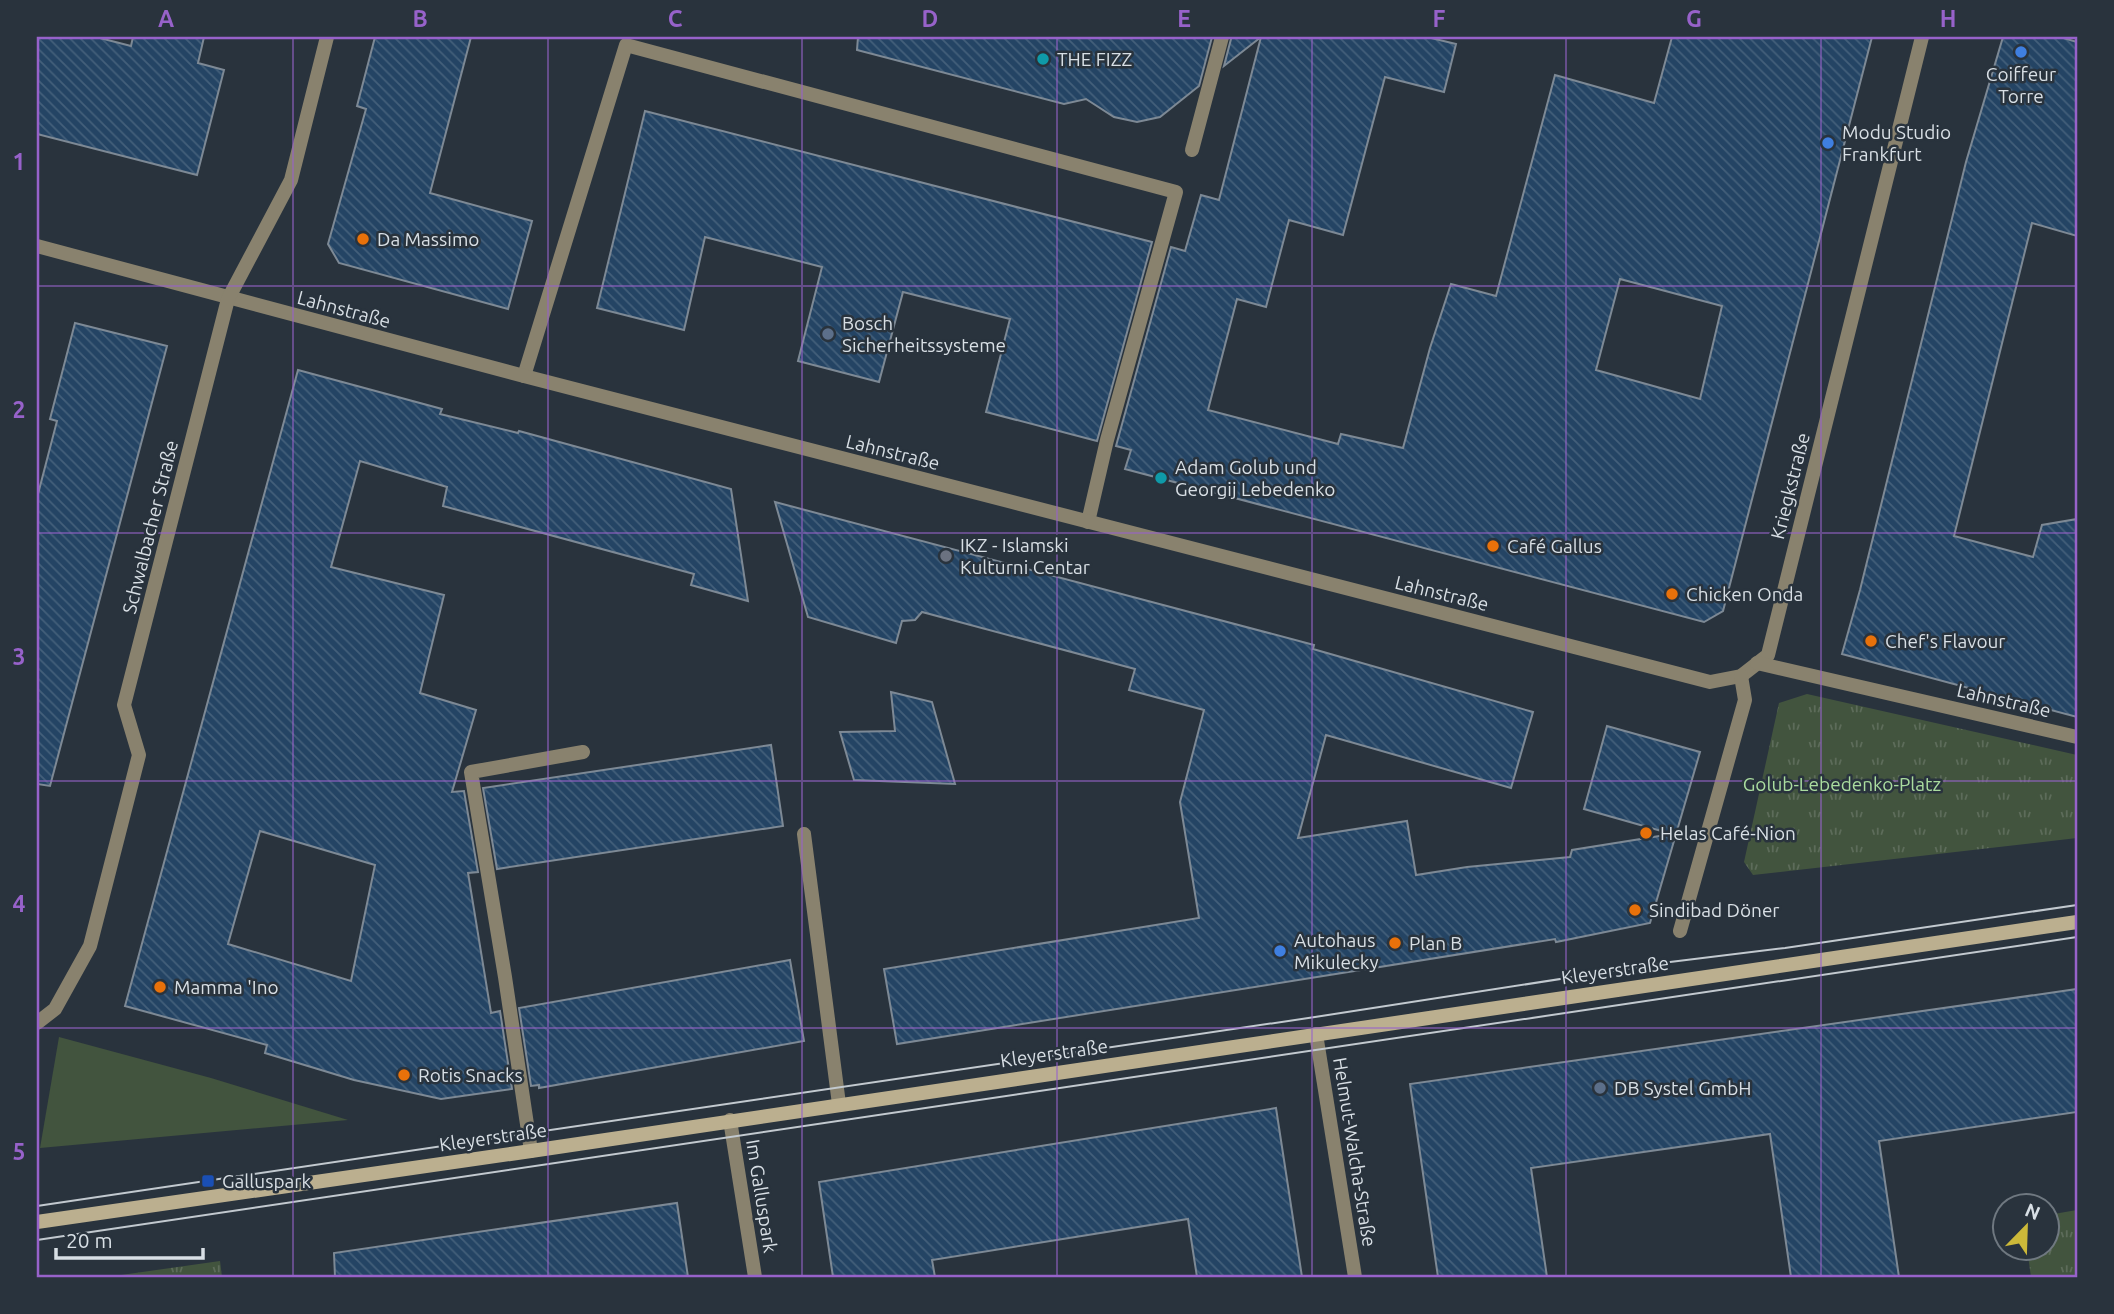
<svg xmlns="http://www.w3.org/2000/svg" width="2114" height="1314" font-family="Ubuntu,sans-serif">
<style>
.grass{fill:#42543e}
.park{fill:url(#park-tufts)}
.building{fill:url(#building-back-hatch);stroke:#7d8995;stroke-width:2;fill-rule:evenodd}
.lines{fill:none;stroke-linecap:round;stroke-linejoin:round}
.lane{stroke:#89826e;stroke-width:14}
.street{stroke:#89826e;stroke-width:14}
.secondary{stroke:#bbaf8f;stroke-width:14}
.tram{stroke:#c2c9cf;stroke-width:2}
.grid{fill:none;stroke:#9762ca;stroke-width:2;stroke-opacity:0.55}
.shop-dot{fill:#3f7fe0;stroke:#29333d;stroke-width:2.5}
.culture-dot{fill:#0f9aa8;stroke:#29333d;stroke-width:2.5}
.food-dot{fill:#e8710a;stroke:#29333d;stroke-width:2.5}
.service-dot{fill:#5c6f8a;stroke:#29333d;stroke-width:2.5}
.worship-dot{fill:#6b7280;stroke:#29333d;stroke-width:2.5}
.transit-dot{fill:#1a4fb4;stroke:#29333d;stroke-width:2.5}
.labels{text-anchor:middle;stroke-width:5;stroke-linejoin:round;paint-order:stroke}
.poi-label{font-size:19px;fill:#d8dfe5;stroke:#29333d;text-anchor:start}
.street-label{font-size:19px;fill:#d8dfe5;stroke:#29333d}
.park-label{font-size:19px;fill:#aadc9f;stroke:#29333d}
.neatline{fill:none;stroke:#9762ca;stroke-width:2.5}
.grid-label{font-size:23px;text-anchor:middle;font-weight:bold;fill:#9762ca}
</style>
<defs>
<pattern id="park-tufts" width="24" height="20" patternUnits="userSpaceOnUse" patternTransform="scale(1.75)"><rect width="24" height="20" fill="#42543e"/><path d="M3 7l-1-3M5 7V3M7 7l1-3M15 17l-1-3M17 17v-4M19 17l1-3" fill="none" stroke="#5d6c5a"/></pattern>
<pattern id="building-back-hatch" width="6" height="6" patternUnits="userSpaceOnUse" patternTransform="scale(1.75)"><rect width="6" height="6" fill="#244464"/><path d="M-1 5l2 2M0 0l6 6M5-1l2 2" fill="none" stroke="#435f7a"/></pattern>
</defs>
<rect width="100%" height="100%" fill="#29333d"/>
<path class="grass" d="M 59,1037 L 211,1078 L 348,1120 L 40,1148 Z"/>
<g class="park">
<path d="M 1807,694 L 2077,755 L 2077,838 L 1753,875 L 1744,862 L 1779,703 Z"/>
<path d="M 2077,1210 L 2077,1277 L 2031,1277 L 2027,1248 L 2048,1248 L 2048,1215 Z"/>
<path d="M 220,1261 L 222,1277 L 107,1277 Z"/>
</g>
<g class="building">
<path d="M 37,37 L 96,37 L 131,46 L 133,37 L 204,37 L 198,63 L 224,70 L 197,175 L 37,134 Z"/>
<path d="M 375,37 L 471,37 L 430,193 L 532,221 L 508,309 L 339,263 L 328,244 L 366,109 L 357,106 Z"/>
<path d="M 858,37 L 1212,37 L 1199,86 L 1160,117 L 1137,122 L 1114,117 L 1086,99 L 1064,104 L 857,50 Z"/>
<path d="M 1231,37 L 1261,37 L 1224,66 L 1231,39 Z"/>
<path d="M 1261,37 L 1427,37 L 1456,44 L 1444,92 L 1385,77 L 1343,235 L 1289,220 L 1266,307 L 1237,299 L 1208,410 L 1338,444 L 1341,434 L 1403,448 L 1430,348 L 1451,284 L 1496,296 L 1555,75 L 1654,103 L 1672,37 L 1872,37 L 1723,611 L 1704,622 L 1125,469 L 1131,450 L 1116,446 L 1171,247 L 1185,251 L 1201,195 L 1219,200 ZM 1620,279 L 1722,306 L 1700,399 L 1596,370 Z"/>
<path d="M 2003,37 L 2060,37 L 2077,42 L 2077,236 L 2032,223 L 1954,536 L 2033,557 L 2042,525 L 2077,519 L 2077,717 L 1842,654 L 1860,590 L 1966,162 Z"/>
<path d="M 645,111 L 1152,242 L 1097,441 L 986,412 L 1010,319 L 903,292 L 879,382 L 798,361 L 822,267 L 705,237 L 684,330 L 597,308 Z"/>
<path d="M 75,323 L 167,346 L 50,786 L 37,784 L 37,498 L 57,421 L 50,419 Z"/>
<path d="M 298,370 L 442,409 L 440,414 L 518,433 L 519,431 L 731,489 L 748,601 L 691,585 L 694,574 L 443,506 L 447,487 L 360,461 L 331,567 L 444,595 L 420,693 L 476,710 L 452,792 L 464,791 L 478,872 L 468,873 L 491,1013 L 500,1011 L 512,1089 L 441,1099 L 354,1080 L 265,1053 L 267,1045 L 125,1006 ZM 260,831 L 375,865 L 351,981 L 228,944 Z"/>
<path d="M 775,502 L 1314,645 L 1313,649 L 1533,712 L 1511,788 L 1326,735 L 1298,838 L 1407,821 L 1416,875 L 1467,867 L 1570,857 L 1572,850 L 1672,834 L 1584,809 L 1607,726 L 1700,752 L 1650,923 L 1556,942 L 1555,939 L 897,1044 L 884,969 L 1199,918 L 1180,802 L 1204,710 L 1129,690 L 1135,669 L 922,612 L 915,620 L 902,621 L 896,643 L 808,617 Z"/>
<path d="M 891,692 L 932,702 L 955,784 L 854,780 L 840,732 L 895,731 Z"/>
<path d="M 771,745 L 783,826 L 497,869 L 483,788 Z"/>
<path d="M 790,960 L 804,1041 L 539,1088 L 539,1085 L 531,1086 L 519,1008 Z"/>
<path d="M 2077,989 L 2077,1112 L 1879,1141 L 1899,1277 L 1791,1277 L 1770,1134 L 1531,1168 L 1547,1277 L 1438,1277 L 1410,1084 Z"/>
<path d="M 1276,1108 L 1302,1277 L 1197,1277 L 1188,1219 L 932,1260 L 935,1277 L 833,1277 L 819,1182 Z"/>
<path d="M 677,1203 L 688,1277 L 335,1277 L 334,1253 Z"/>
</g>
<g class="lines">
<g class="lane">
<path d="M 1192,150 L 1222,37"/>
<path d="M 524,376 L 626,45 L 1176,192 L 1107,440 L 1088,522"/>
<path d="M 804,834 L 839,1104"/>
<path d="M 531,1151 L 505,977 L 471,772 L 583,752"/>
</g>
<g class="street">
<path d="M 37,246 L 524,376 L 1710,682 L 1741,676 L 1768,655 L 1922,37"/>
<path d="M 1757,663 L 2077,737"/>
<path d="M 1680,931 L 1745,700 L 1741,676"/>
<path d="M 37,1023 L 55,1009 L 90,946 L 139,755 L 124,705 L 228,299 L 291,180 L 327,37"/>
<path d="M 1316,1034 L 1355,1277"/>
<path d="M 730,1120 L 755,1277"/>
</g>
<path class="secondary" d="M 37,1222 L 531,1151 L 2077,922"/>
<g class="tram">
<path d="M 37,1206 L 1315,1017 L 1670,962 L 1785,948 L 2077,905"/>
<path d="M 37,1240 L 2077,937"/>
</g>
</g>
<path class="grid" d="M 293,37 L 293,1277M 548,37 L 548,1277M 802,37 L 802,1277M 1057,37 L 1057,1277M 1312,37 L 1312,1277M 1566,37 L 1566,1277M 1821,37 L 1821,1277M 37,286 L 2077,286M 37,533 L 2077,533M 37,781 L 2077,781M 37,1028 L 2077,1028"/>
<g class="shop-dot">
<circle cx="2021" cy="52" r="7"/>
<circle cx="1828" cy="143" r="7"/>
<circle cx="1280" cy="951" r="7"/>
</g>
<g class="culture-dot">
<circle cx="1043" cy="59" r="7"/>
<circle cx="1161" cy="478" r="7"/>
</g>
<g class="food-dot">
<circle cx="363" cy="239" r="7"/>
<circle cx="1493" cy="546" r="7"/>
<circle cx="1672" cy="594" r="7"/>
<circle cx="1871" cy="641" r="7"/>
<circle cx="1646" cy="833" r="7"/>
<circle cx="1635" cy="910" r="7"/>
<circle cx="1395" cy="943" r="7"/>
<circle cx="160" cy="987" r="7"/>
<circle cx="404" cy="1075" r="7"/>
</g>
<g class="service-dot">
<circle cx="828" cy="334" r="7"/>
<circle cx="1600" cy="1088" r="7"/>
</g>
<circle class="worship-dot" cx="946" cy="556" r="7"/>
<rect class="transit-dot" x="201" y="1174" width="14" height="14" rx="3.5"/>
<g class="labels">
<g class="poi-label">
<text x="1057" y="66">THE FIZZ</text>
<text x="2021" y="81" text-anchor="middle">Coiffeur<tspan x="2021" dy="22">Torre</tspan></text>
<text x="1842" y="139">Modu Studio<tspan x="1842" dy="22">Frankfurt</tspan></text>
<text x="377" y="246">Da Massimo</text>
<text x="842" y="330">Bosch<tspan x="842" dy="22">Sicherheitssysteme</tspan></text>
<text x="1175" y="474">Adam Golub und<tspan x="1175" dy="22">Georgij Lebedenko</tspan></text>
<text x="960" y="552">IKZ - Islamski<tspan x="960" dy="22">Kulturni Centar</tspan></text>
<text x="1507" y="553">Café Gallus</text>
<text x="1686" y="601">Chicken Onda</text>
<text x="1885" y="648">Chef's Flavour</text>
<text x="1660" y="840">Helas Café-Nion</text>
<text x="1649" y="917">Sindibad Döner</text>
<text x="1294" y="947">Autohaus<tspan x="1294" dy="22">Mikulecky</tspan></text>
<text x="1409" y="950">Plan B</text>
<text x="174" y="994">Mamma 'Ino</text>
<text x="418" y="1082">Rotis Snacks</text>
<text x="1614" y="1095">DB Systel GmbH</text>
<text x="222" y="1188">Galluspark</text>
</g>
<g class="street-label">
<text transform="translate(344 309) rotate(15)" y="7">Lahnstraße</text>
<text transform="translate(893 452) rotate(14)" y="7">Lahnstraße</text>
<text transform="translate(1790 486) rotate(-76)" y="7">Kriegkstraße</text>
<text transform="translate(150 527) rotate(-76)" y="7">Schwalbacher Straße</text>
<text transform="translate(1442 593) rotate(14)" y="7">Lahnstraße</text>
<text transform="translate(2004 700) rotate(13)" y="7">Lahnstraße</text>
<text transform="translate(1615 970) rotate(-8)" y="7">Kleyerstraße</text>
<text transform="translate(1054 1053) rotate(-8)" y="7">Kleyerstraße</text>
<text transform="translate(493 1137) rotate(-8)" y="7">Kleyerstraße</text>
<text transform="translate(1355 1152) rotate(81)" y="7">Helmut-Walcha-Straße</text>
<text transform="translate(762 1196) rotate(81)" y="7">Im Galluspark</text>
</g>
<g class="park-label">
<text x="1842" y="791">Golub-Lebedenko-Platz</text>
</g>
</g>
<rect width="2114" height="1314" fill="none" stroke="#29333d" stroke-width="77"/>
<g transform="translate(2026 1227) rotate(23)"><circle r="33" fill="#29333d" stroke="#6f7880" stroke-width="2"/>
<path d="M0-5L12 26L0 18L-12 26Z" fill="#ccb939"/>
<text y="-10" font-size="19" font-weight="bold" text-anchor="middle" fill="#d8dfe5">N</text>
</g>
<path d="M56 1248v10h147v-10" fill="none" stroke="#d8dfe5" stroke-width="3.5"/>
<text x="66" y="1248" font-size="21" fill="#d8dfe5" stroke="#29333d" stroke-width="5" paint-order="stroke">20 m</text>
<rect x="38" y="38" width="2038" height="1238" class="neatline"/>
<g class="grid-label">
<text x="166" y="27">A</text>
<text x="420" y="27">B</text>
<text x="675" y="27">C</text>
<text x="930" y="27">D</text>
<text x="1184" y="27">E</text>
<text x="1439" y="27">F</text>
<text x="1694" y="27">G</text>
<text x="1948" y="27">H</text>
<text x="19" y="170">1</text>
<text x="19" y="418">2</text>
<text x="19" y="665">3</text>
<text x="19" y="912">4</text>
<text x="19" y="1160">5</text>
</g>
</svg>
